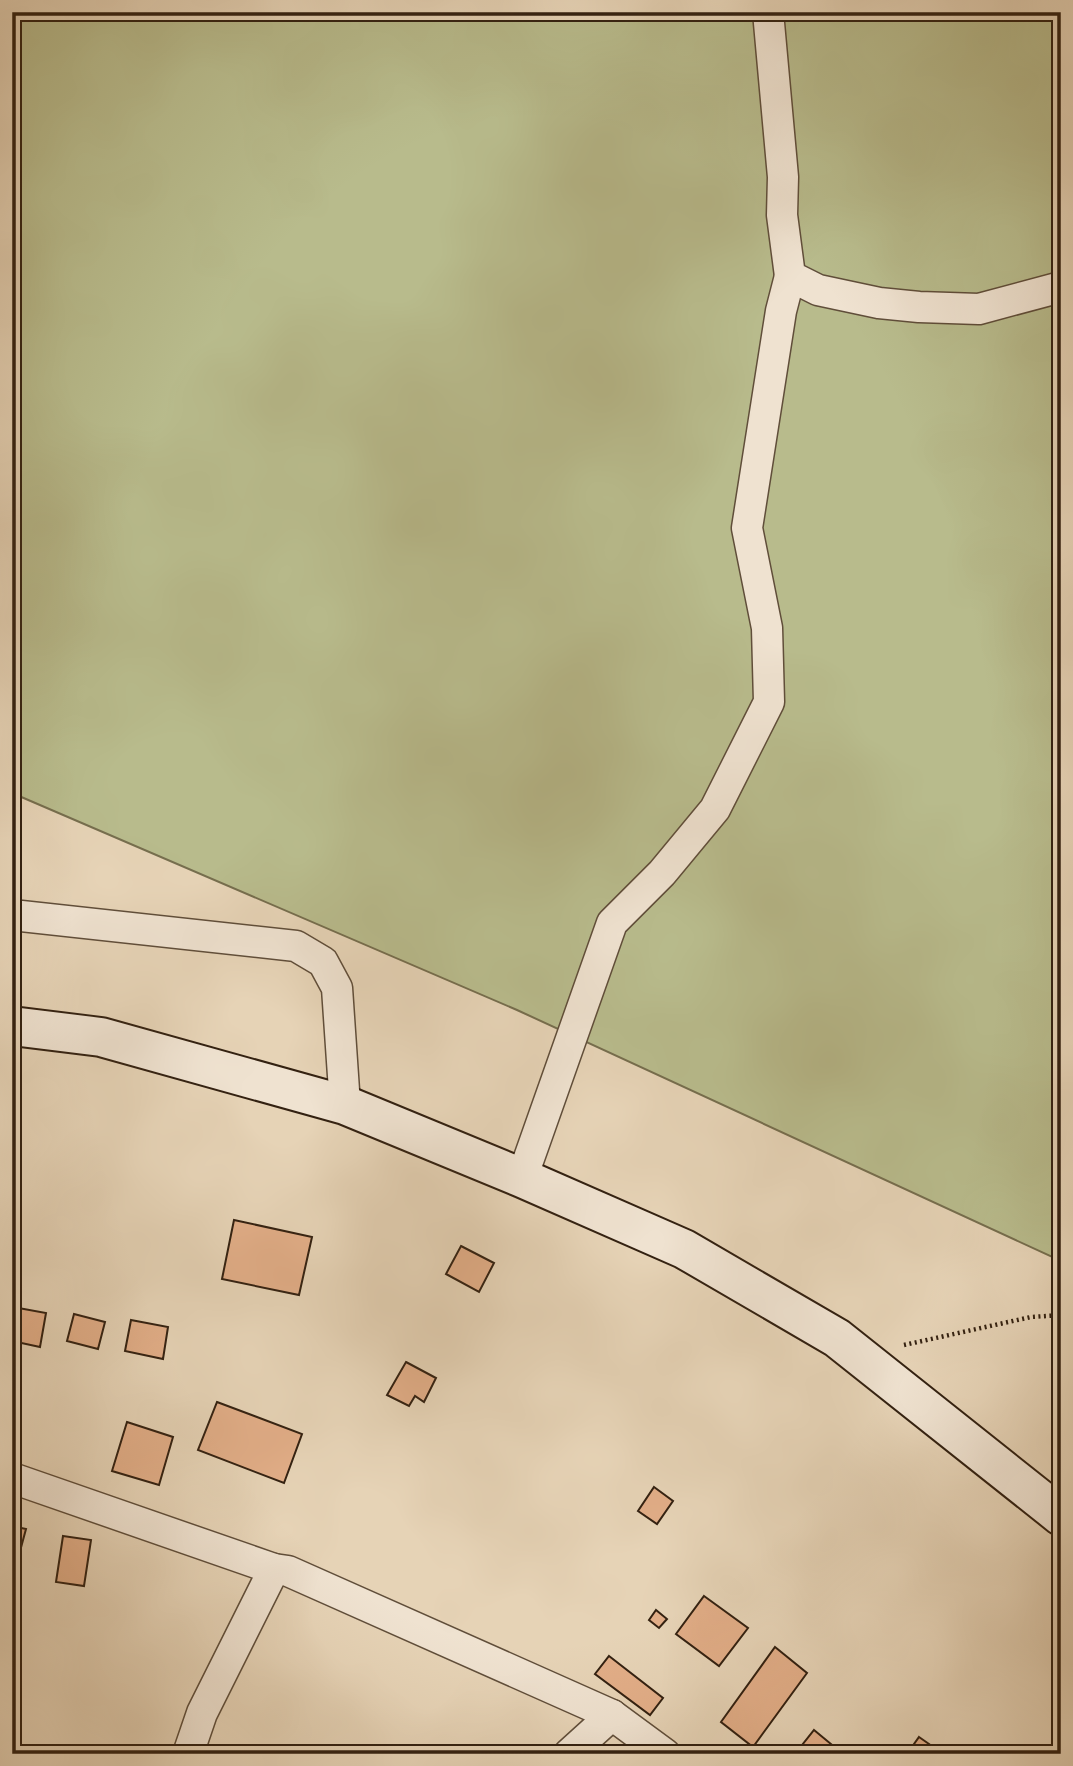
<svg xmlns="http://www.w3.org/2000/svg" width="1073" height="1766" font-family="'Sorts Mill Goudy',serif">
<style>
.green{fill:#b8bb8c;stroke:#766e4e;stroke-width:2}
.building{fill:#e2ae88;stroke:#332111;stroke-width:2}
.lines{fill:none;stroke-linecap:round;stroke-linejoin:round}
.street-casing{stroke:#604e3a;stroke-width:33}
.secondary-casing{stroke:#332111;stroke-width:42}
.path{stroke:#332111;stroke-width:4.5;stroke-dasharray:2 3.5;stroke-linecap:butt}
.street{stroke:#efe2d0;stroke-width:30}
.secondary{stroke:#efe2d0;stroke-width:38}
</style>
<rect width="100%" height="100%" fill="#e6d3b6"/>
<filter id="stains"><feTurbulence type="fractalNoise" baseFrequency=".00286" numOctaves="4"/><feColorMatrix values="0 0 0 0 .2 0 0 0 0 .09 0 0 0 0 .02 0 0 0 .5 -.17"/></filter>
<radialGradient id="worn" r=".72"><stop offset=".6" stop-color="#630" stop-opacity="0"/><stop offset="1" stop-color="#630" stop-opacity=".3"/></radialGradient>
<path class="green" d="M 12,12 L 1061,12 L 1061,1261 L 517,1010 L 12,793 Z"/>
<g class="building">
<path d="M 234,1220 L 312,1237 L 299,1295 L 222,1279 Z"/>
<path d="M 461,1246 L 494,1263 L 479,1292 L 446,1274 Z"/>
<path d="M 13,1307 L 46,1313 L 40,1347 L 12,1341 Z"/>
<path d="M 74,1314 L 105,1322 L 98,1349 L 67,1341 Z"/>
<path d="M 131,1320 L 168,1327 L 163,1359 L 125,1351 Z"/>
<path d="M 406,1362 L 436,1378 L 424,1402 L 415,1396 L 409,1406 L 387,1395 Z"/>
<path d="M 217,1402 L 302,1434 L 284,1483 L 198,1450 Z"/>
<path d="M 127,1422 L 173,1437 L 159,1485 L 112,1471 Z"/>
<path d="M 654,1487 L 673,1501 L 657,1524 L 638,1511 Z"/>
<path d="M 12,1526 L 26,1529 L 12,1581 Z"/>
<path d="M 63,1536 L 91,1540 L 84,1586 L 56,1582 Z"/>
<path d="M 704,1596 L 748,1628 L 719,1666 L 676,1634 Z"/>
<path d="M 656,1610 L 667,1619 L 659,1628 L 649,1620 Z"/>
<path d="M 775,1647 L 807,1673 L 753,1747 L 721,1722 Z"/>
<path d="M 609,1656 L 663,1698 L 650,1715 L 595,1674 Z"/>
<path d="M 814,1730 L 837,1749 L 832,1754 L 795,1754 Z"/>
<path d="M 919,1737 L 939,1751 L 937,1754 L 907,1754 Z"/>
</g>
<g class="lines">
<defs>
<g id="street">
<path d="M 768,12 L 783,177 L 782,215 L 790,276 L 818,290 L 879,303 L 919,307 L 979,309 L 1061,287"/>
<path d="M 12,915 L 296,946 L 323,962 L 337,988 L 345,1105"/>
<path d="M 522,1178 L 612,923 L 662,873 L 715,809 L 769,702 L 767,628 L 747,528 L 781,311 L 790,276"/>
<path d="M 12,1478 L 274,1569 L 288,1571 L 612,1715 L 665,1754"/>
<path d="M 188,1754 L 202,1713 L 274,1569"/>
<path d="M 569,1754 L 612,1715"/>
</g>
<path id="secondary" d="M 12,1026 L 101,1037 L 345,1105 L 522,1178 L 684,1249 L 837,1338 L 1061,1516"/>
</defs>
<use href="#street" class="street-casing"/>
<use href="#secondary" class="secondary-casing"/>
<path class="path" d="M 904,1345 L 1031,1317 L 1061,1315"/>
<use href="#street" class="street"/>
<use href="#secondary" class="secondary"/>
</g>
<rect width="1073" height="1766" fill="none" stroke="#e6d3b6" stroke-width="42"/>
<rect x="14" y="14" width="1045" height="1738" fill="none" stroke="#332111" stroke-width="3.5"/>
<rect x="21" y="21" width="1031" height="1724" fill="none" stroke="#332111" stroke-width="2"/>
<rect width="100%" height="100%" filter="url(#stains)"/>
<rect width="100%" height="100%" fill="url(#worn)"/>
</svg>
